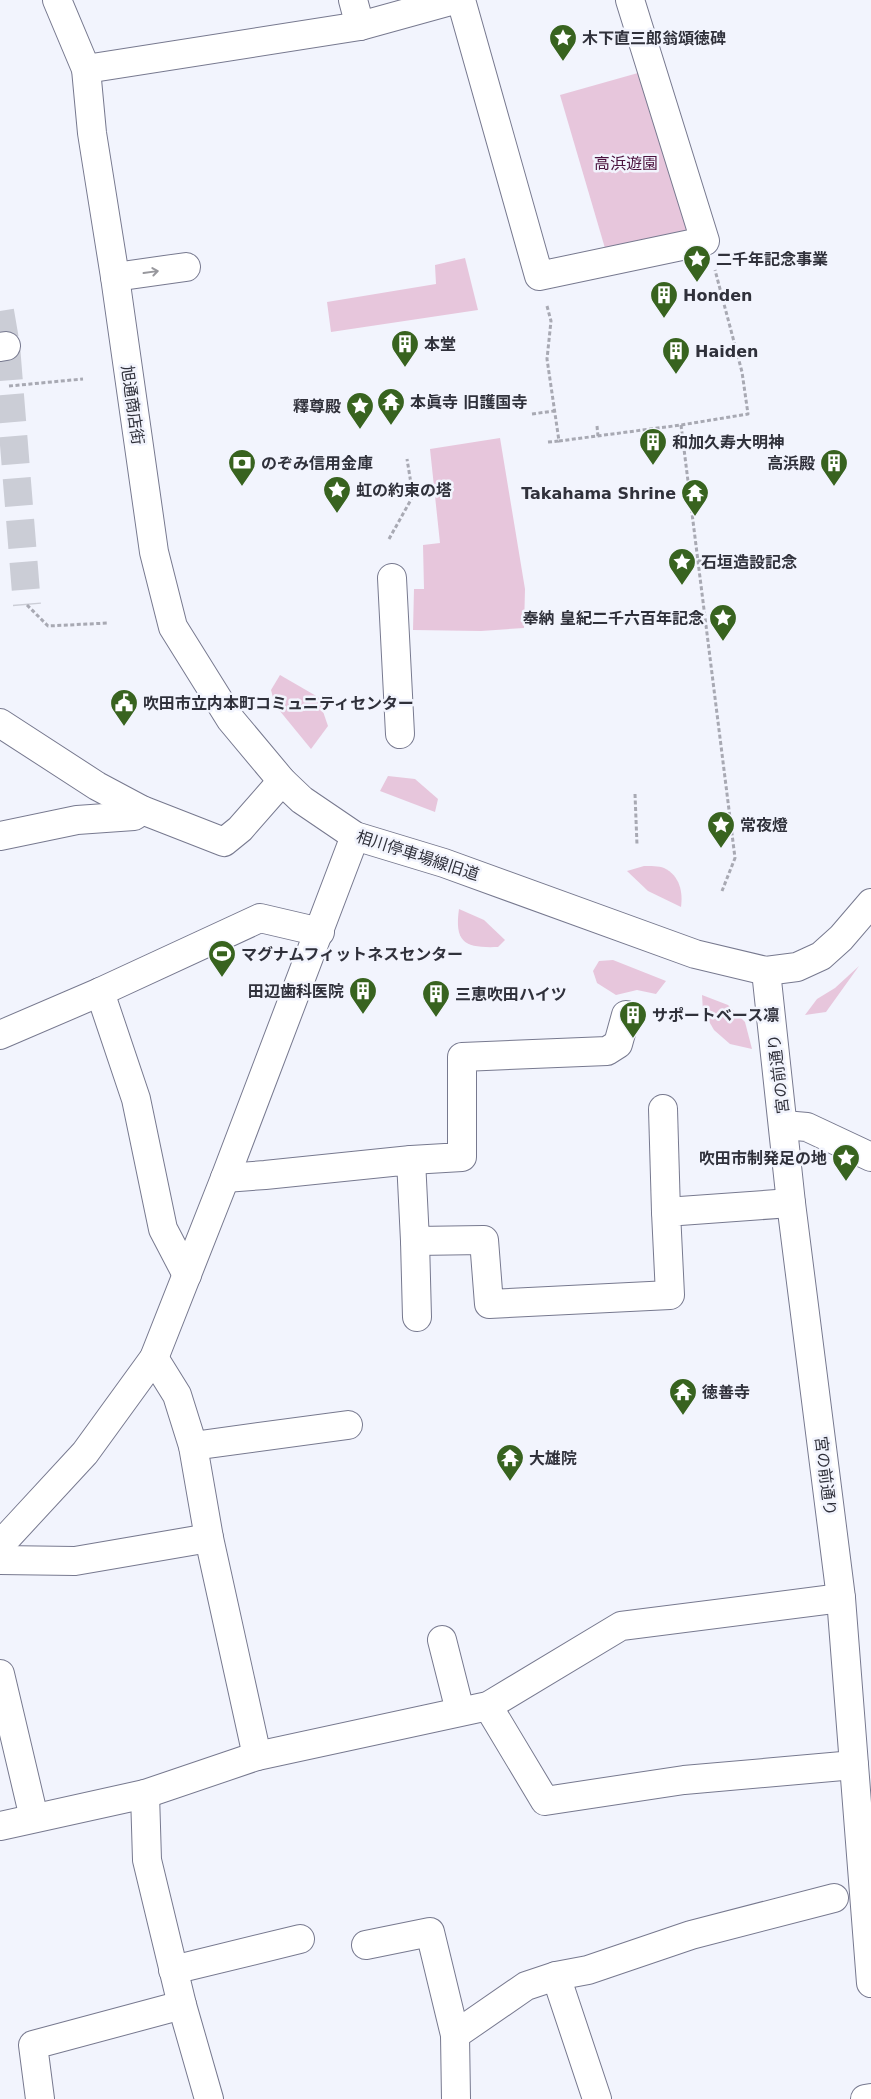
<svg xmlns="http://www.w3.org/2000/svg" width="871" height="2099" font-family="'DejaVu Sans','Noto Sans JP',sans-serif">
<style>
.green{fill:#e7c6dc}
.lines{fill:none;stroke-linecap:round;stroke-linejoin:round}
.minor-tunnel{stroke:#cbcdd6;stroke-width:28;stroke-dasharray:28 14;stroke-linecap:butt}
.minor-casing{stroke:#77798f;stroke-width:30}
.path{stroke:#a8a9b3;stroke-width:3;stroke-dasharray:4 2.5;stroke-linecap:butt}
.minor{stroke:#fff;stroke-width:28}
.oneway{stroke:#98989d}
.labels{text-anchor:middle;stroke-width:5;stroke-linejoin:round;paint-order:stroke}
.poi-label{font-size:16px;font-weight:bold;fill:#30313b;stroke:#f2f4fd;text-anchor:start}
.park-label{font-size:16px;fill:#4b123e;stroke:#f2f4fd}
.street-label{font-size:16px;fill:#30313b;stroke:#f2f4fd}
</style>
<rect width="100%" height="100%" fill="#f2f4fd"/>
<g class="green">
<path d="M 645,71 L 691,231 L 607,255 L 560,95 Z"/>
<path d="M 465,258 L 478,310 L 331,332 L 327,302 L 436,284 L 435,265 Z"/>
<path d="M 500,438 L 525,589 L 524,628 L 481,631 L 413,630 L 414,589 L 424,589 L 423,545 L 440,543 L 430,449 Z"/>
<path d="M 280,675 L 318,697 L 328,726 L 311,749 L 275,705 L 271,690 Z"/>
<path d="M 388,776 L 415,779 L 438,799 L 435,812 L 380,791 Z"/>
<path d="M 644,866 C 650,866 659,866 664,868 C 680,876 683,892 681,907 L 648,891 L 627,871 Z"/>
<path d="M 459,909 L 484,920 L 505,940 L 498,947 C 466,948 454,944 459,909 Z"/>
<path d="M 613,960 L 666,981 L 656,994 L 637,990 L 616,995 L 597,983 L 593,971 L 599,961 Z"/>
<path d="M 859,966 L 826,1012 L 805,1015 L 817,999 L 835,988 Z"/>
<path d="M 702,995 L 728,1005 L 745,1022 L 752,1049 L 730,1044 L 714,1030 L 703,1011 Z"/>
</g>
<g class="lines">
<path class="minor-tunnel" d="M 0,311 L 6,346 L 27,605"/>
<defs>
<g id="minor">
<path d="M 57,0 L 86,69 L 92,133 L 115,277 L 154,552 L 173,627 L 231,720 L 282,781 L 302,800 L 355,836 L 444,863 L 695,954 L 766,971 L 797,967 L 821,956 L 841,938 L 871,903"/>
<path d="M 353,0 L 360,26"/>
<path d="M 461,0 L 539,276 L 705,241 L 630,0"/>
<path d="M 86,69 L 360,26 L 454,0"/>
<path d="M 115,277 L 186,267"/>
<path d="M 0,347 L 6,346"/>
<path d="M 392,578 L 400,734"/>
<path d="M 0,723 L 97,786 L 142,810 L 224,842 L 240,829 L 282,781"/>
<path d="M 0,836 L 77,820 L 134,816 L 142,810"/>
<path d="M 766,971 L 791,1203 L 841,1598 L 871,1983"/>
<path d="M 100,992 L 136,1099 L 163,1229 L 187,1275"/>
<path d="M 0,1035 L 100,992 L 260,918 L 320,932"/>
<path d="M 663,1109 L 666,1212"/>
<path d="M 784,1125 L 807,1127 L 871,1157"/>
<path d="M 411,1160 L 462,1157 L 462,1057 L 607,1051 L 618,1044 L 626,1015"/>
<path d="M 225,1178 L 265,1175 L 411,1160 L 415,1241 L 484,1240 L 489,1304 L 670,1295 L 666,1212 L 791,1203"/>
<path d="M 415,1241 L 417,1317"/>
<path d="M 154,1358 L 177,1395 L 193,1446 L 209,1538 L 257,1756"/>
<path d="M 193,1446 L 348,1425"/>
<path d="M 0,1545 L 85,1453 L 154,1358 L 225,1178 L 355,836"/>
<path d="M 0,1560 L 75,1561 L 209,1538"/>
<path d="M 442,1640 L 460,1711"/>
<path d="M 0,1674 L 34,1818"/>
<path d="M 488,1706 L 545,1801 L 684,1780 L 854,1765"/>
<path d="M 145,1794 L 147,1860 L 182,2005 L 209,2099"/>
<path d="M 0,1826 L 145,1794 L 257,1756 L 488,1706 L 621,1626 L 841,1598"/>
<path d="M 366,1945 L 430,1932 L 455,2035"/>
<path d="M 173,1970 L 300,1939"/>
<path d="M 556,1976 L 588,1970 L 691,1935 L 834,1898"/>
<path d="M 40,2099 L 33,2045 L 182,2005"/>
<path d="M 456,2099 L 455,2035 L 526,1986 L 556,1976 L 597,2099"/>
<path d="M 865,2099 L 871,2098"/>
</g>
</defs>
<use href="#minor" class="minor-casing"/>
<g class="path">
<path d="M 547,306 L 551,321 L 547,359 L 559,441 L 681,425 L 748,414 L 742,372 L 715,270"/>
<path d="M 9,386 L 83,379"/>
<path d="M 532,414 L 554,411"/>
<path d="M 681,425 L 735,858 L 722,891"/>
<path d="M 597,426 L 598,436"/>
<path d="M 548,442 L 559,441"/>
<path d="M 389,539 L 413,496 L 407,459"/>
<path d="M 698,561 L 719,559"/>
<path d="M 27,605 L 48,626 L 108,623"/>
<path d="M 635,794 L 637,845"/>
</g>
<use href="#minor" class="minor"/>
</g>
<defs><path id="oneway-shaft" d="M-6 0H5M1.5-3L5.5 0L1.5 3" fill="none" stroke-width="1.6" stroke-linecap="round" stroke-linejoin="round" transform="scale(1.25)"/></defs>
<use class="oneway" href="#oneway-shaft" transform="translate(151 272) rotate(-8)"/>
<defs>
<symbol id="sight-pin" viewBox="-11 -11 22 30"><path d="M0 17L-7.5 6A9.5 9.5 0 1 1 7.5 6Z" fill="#38631f" stroke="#f2f4fd"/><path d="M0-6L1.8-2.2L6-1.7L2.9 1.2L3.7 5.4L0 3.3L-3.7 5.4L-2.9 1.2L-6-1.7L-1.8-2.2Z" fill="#fff"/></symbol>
<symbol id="building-pin" viewBox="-11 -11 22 30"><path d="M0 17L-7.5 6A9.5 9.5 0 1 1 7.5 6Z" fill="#38631f" stroke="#f2f4fd"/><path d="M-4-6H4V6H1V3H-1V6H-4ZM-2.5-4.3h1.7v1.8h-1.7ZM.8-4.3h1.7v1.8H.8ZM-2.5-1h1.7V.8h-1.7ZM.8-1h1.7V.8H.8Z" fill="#fff"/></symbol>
<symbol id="temple-pin" viewBox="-11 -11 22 30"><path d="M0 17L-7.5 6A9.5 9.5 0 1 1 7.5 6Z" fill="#38631f" stroke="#f2f4fd"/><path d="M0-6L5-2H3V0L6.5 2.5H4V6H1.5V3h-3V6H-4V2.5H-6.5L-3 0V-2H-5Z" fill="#fff"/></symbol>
<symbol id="bank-pin" viewBox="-11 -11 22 30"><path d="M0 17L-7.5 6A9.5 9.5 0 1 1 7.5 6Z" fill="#38631f" stroke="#f2f4fd"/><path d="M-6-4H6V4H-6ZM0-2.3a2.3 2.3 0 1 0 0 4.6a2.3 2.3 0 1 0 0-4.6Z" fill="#fff"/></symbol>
<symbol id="civic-pin" viewBox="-11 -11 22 30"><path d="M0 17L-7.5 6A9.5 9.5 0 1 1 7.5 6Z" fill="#38631f" stroke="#f2f4fd"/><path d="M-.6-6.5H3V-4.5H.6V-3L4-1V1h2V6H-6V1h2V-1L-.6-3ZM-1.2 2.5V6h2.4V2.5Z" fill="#fff"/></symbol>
<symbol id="stadium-pin" viewBox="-11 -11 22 30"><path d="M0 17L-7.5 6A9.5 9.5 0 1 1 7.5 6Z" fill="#38631f" stroke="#f2f4fd"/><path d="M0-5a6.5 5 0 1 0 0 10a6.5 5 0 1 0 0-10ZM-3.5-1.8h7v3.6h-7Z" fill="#fff"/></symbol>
</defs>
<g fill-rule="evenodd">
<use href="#sight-pin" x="547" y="22" width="32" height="43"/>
<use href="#sight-pin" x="681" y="243" width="32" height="43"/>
<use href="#building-pin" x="648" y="279" width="32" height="43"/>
<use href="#building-pin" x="389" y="328" width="32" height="43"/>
<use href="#building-pin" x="660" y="335" width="32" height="43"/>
<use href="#temple-pin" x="375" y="386" width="32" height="43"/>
<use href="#sight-pin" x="344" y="390" width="32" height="43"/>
<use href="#building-pin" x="637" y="426" width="32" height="43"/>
<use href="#bank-pin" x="226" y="447" width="32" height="43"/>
<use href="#building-pin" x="818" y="447" width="32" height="43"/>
<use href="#sight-pin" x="321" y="474" width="32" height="43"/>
<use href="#temple-pin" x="679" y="477" width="32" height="43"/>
<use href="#sight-pin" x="666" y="546" width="32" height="43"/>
<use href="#sight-pin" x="707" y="602" width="32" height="43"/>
<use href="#civic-pin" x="108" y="687" width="32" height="43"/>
<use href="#sight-pin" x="705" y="809" width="32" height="43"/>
<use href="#stadium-pin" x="206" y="938" width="32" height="43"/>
<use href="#building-pin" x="347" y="975" width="32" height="43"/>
<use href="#building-pin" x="420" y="978" width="32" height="43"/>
<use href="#building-pin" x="617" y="999" width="32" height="43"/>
<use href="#sight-pin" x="830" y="1142" width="32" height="43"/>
<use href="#temple-pin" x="667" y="1376" width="32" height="43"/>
<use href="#temple-pin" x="494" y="1442" width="32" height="43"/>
</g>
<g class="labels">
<g class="poi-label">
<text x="582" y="44">木下直三郎翁頌徳碑</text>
<text x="716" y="265">二千年記念事業</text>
<text x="683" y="301">Honden</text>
<text x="424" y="350">本堂</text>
<text x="695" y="357">Haiden</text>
<text x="410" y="408">本眞寺 旧護国寺</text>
<text x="341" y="412" text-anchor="end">釋尊殿</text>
<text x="672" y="448">和加久寿大明神</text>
<text x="261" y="469">のぞみ信用金庫</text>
<text x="815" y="469" text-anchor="end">高浜殿</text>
<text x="356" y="496">虹の約束の塔</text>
<text x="676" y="499" text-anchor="end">Takahama Shrine</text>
<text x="701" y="568">石垣造設記念</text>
<text x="704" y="624" text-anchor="end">奉納 皇紀二千六百年記念</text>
<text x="143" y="709">吹田市立内本町コミュニティセンター</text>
<text x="740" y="831">常夜燈</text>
<text x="241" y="960">マグナムフィットネスセンター</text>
<text x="344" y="997" text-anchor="end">田辺歯科医院</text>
<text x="455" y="1000">三恵吹田ハイツ</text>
<text x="652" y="1021">サポートベース凛</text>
<text x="827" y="1164" text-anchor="end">吹田市制発足の地</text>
<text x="702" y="1398">徳善寺</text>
<text x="529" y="1464">大雄院</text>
</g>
<g class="park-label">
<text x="626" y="169">高浜遊園</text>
</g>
<g class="street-label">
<text transform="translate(133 405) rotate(82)" y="6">旭通商店街</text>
<text transform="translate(418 855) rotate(18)" y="6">相川停車場線旧道</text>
<text transform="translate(778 1074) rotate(-97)" y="6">宮の前通り</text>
<text transform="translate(826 1476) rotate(83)" y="6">宮の前通り</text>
</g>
</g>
</svg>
